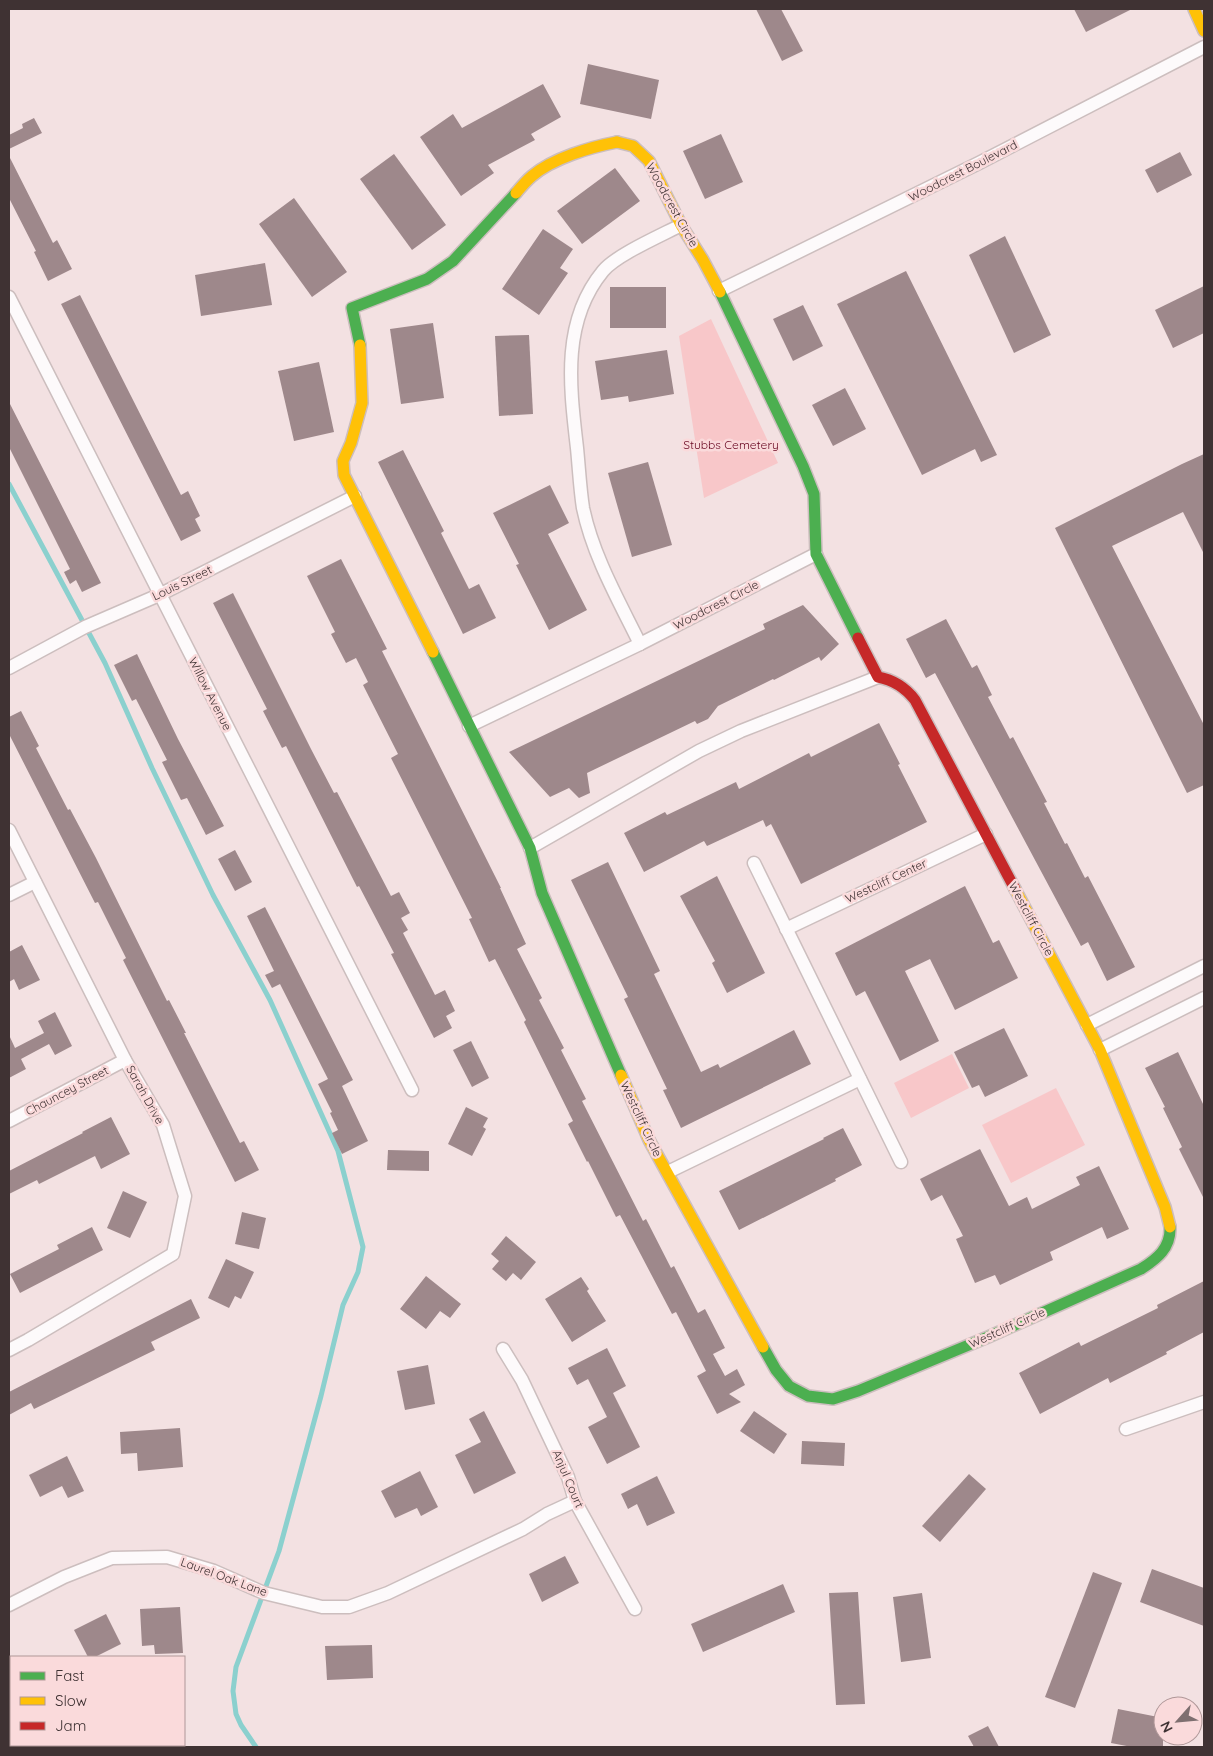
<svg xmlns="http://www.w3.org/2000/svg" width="1213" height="1756" font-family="Quicksand,sans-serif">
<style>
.green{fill:#f8c7c9}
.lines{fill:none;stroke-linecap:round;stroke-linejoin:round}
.stream{stroke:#8bd0ce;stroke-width:5}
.building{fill:#9e888b}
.street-casing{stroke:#ccbebe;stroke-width:15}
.fast-casing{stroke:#ccbebe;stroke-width:14}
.slow-casing{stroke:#ccbebe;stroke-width:14}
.jam-casing{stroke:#ccbebe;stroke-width:14}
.street{stroke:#fdfafb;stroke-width:12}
.fast{stroke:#4caf50;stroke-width:11}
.slow{stroke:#ffc107;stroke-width:11}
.jam{stroke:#c62828;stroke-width:11}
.labels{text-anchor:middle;stroke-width:5;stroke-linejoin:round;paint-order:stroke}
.street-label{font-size:12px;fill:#3f3233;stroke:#fadadb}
.park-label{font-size:12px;fill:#67051f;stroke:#fadadb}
</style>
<rect width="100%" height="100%" fill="#f3e1e2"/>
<g class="green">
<path d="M 711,319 L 778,463 L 704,498 L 679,336 Z"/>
<path d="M 952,1054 L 969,1088 L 911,1118 L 894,1083 Z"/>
<path d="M 1056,1088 L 1085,1145 L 1011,1183 L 982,1125 Z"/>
</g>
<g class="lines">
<path class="stream" d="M 9,484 L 105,663 L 152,768 L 213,895 L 270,1000 L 338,1151 L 363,1247 L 358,1272 L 343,1305 L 321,1396 L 279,1551 L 236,1667 L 233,1691 L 236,1714 L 241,1725 L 256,1747"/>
</g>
<g class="building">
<path d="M 756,9 L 781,9 L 803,51 L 782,61 Z"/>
<path d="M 1074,9 L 1132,9 L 1086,32 Z"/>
<path d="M 588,64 L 659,80 L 651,119 L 580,104 Z"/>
<path d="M 543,84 L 561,117 L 531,134 L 535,140 L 488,165 L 494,173 L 461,196 L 420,137 L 453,114 L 462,128 Z"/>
<path d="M 34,118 L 42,133 L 9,149 L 9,135 L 23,128 L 22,124 Z"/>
<path d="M 721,134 L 743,182 L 705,199 L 683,151 Z"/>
<path d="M 1180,152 L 1192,175 L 1157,193 L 1145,170 Z"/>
<path d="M 394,154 L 446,225 L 412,250 L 360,179 Z"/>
<path d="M 9,156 L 53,243 L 57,240 L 72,269 L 48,281 L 34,252 L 36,251 L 9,198 Z"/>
<path d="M 615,168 L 640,201 L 582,244 L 557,211 Z"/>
<path d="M 294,198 L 347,272 L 312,297 L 259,224 Z"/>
<path d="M 543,229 L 573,249 L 560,268 L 568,273 L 539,315 L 502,289 Z"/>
<path d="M 1005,236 L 1051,335 L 1014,353 L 969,255 Z"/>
<path d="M 265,263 L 272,305 L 201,316 L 195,275 Z"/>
<path d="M 906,271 L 997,455 L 981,462 L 975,449 L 922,475 L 837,304 Z"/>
<path d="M 1204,286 L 1204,333 L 1173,348 L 1155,310 Z"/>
<rect x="610" y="287" width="56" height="41"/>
<path d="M 80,295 L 181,495 L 188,491 L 200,516 L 195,519 L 201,531 L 181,541 L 61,304 Z"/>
<path d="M 803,305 L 823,346 L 793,361 L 773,319 Z"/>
<path d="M 433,323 L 444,398 L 401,404 L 390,329 Z"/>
<path d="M 529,335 L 533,414 L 499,416 L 495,336 Z"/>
<path d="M 667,350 L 674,394 L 629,402 L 628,396 L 601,400 L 595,361 Z"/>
<path d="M 319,362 L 334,432 L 294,441 L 278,371 Z"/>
<path d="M 845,388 L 866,429 L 833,446 L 812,405 Z"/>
<path d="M 9,402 L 101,583 L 82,592 L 76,580 L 70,584 L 64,572 L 70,569 L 9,447 Z"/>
<path d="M 403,450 L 444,531 L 441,533 L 469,589 L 479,584 L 496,618 L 463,634 L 378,462 Z"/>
<path d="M 1204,454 L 1204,554 L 1183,512 L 1112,546 L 1204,725 L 1204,785 L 1187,793 L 1055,528 L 1182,464 Z"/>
<path d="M 648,462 L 672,545 L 632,557 L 608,473 Z"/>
<path d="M 550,485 L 569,523 L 548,534 L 587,610 L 549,630 L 516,565 L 519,564 L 493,513 Z"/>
<path d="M 341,559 L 387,649 L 382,651 L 501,888 L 500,888 L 526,944 L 517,949 L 542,998 L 539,1000 L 564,1048 L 561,1050 L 586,1099 L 582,1101 L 643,1221 L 646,1219 L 671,1268 L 674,1266 L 698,1313 L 705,1309 L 725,1348 L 713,1354 L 725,1376 L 737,1369 L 745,1385 L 729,1394 L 741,1402 L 717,1414 L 697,1376 L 706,1371 L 676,1312 L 672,1314 L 620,1215 L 616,1217 L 588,1161 L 587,1162 L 568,1124 L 573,1121 L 524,1022 L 526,1020 L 495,959 L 489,962 L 469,919 L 472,918 L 391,758 L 398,754 L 363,685 L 368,682 L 356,658 L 346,663 L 331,634 L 335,632 L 307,576 Z"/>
<path d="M 233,593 L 311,749 L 334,793 L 337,792 L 391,896 L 399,892 L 410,913 L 401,918 L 408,930 L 403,933 L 435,995 L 445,990 L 455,1011 L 446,1016 L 452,1028 L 434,1038 L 391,954 L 394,953 L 359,886 L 357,887 L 286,746 L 282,748 L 263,711 L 267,709 L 213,603 Z"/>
<path d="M 803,605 L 839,644 L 821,661 L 819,657 L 774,680 L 773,679 L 718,706 L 708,719 L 697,724 L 695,721 L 587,773 L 590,793 L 579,798 L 569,788 L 550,797 L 509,752 L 765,629 L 763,624 Z"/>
<path d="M 946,619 L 972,668 L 977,665 L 992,695 L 988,697 L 1010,739 L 1013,737 L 1047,802 L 1044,803 L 1065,844 L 1067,843 L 1085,878 L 1088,876 L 1135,967 L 1107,981 L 1088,942 L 1081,946 L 935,673 L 926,678 L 906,639 Z"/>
<path d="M 137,654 L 178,739 L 224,826 L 206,835 L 187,798 L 181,800 L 162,762 L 167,760 L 136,699 L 132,701 L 114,665 Z"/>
<path d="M 21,711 L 39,746 L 36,748 L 68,810 L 70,809 L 96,858 L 167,1001 L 169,1000 L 186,1033 L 184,1033 L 240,1143 L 244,1141 L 259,1170 L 235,1182 L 123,960 L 126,958 L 98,902 L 95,903 L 9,734 L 9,717 Z"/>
<path d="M 879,723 L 900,764 L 898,765 L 927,822 L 801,884 L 771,824 L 766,827 L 763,820 L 707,846 L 704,841 L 644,872 L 624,833 L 665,812 L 667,815 L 736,782 L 739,789 L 809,753 L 811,757 Z"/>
<path d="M 235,850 L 252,882 L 235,891 L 218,859 Z"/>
<path d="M 608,862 L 660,971 L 654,974 L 701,1072 L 718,1064 L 720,1068 L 794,1030 L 811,1064 L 681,1128 L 663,1090 L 667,1089 L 624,999 L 628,997 L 571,880 Z"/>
<path d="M 717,876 L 765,973 L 727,993 L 712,963 L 715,961 L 680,896 Z"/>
<path d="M 965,886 L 993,943 L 999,940 L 1018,978 L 955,1010 L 930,959 L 905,971 L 939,1041 L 900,1061 L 865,991 L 856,996 L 835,953 Z"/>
<path d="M 265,907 L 353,1080 L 342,1086 L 368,1141 L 342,1154 L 332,1133 L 338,1130 L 330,1113 L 332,1112 L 318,1084 L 328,1079 L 280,984 L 272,988 L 265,975 L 274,971 L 247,916 Z"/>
<path d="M 22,945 L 40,980 L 19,990 L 14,979 L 9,982 L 9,952 Z"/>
<path d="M 55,1012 L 72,1046 L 55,1055 L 49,1044 L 21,1059 L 26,1069 L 9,1078 L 9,1035 L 15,1048 L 44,1033 L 38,1021 Z"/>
<path d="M 1004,1028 L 1028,1076 L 985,1097 L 979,1085 L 972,1088 L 954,1052 Z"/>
<path d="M 471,1041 L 489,1078 L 472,1087 L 453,1050 Z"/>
<path d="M 1178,1052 L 1204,1106 L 1204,1199 L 1179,1149 L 1182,1147 L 1163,1108 L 1165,1107 L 1145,1068 Z"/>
<path d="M 466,1107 L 488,1118 L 483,1127 L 486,1129 L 472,1156 L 448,1144 Z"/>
<path d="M 111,1117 L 130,1154 L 101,1169 L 95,1156 L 39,1184 L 37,1180 L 9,1194 L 9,1171 L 83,1133 L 82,1132 Z"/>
<path d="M 843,1128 L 862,1165 L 835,1179 L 836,1181 L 739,1230 L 719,1191 L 824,1139 L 823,1138 Z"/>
<path d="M 980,1149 L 1009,1206 L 1027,1197 L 1032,1209 L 1080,1185 L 1076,1177 L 1099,1166 L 1129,1229 L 1107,1239 L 1102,1227 L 1050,1252 L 1053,1260 L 1021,1275 L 1000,1285 L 995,1275 L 975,1283 L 956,1239 L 963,1236 L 942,1195 L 931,1201 L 920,1179 Z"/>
<path d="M 388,1150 L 429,1151 L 429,1171 L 387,1170 Z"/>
<path d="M 123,1191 L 147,1202 L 130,1238 L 107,1228 Z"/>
<path d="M 242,1212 L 266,1218 L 259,1249 L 235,1244 Z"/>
<path d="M 92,1227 L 103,1250 L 20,1293 L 10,1274 L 59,1249 L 57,1245 Z"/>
<path d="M 506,1236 L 536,1262 L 521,1280 L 513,1273 L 506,1281 L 492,1269 L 499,1261 L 491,1254 Z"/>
<path d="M 226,1259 L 254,1272 L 241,1299 L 235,1296 L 229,1308 L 208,1298 Z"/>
<path d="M 426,1276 L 461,1304 L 450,1318 L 440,1311 L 426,1329 L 400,1309 Z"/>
<path d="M 581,1277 L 589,1289 L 587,1291 L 606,1321 L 572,1342 L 545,1299 Z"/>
<path d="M 1204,1281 L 1204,1332 L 1166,1352 L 1167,1354 L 1110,1383 L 1108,1378 L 1040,1414 L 1019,1373 L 1079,1342 L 1081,1346 L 1158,1308 L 1157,1305 Z"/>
<path d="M 191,1299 L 200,1318 L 151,1342 L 155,1350 L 34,1409 L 31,1403 L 9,1415 L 9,1392 Z"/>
<path d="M 607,1348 L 626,1386 L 613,1393 L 640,1447 L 607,1464 L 588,1427 L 607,1417 L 588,1379 L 577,1385 L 568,1368 Z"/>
<path d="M 428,1365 L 435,1404 L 405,1410 L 397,1371 Z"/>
<path d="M 484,1411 L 516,1473 L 474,1494 L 455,1455 L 481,1442 L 469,1419 Z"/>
<path d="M 754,1411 L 787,1434 L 774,1454 L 740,1431 Z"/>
<path d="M 180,1428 L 183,1467 L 138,1471 L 137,1453 L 121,1454 L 120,1432 Z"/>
<path d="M 802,1441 L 845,1443 L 844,1466 L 801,1464 Z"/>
<path d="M 67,1456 L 84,1491 L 68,1498 L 62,1486 L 40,1497 L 29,1475 Z"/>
<path d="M 420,1471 L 438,1507 L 421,1516 L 417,1508 L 395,1518 L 381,1491 Z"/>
<path d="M 969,1474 L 986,1489 L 940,1542 L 922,1526 Z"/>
<path d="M 657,1476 L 675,1513 L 647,1526 L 637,1504 L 628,1509 L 621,1494 Z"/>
<path d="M 565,1556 L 579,1583 L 542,1602 L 529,1574 Z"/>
<path d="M 1152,1569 L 1204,1588 L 1204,1626 L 1140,1602 Z"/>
<path d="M 1093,1572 L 1122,1583 L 1075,1708 L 1045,1697 Z"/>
<path d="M 783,1584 L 795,1612 L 703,1652 L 691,1624 Z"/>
<path d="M 858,1592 L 865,1704 L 836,1705 L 829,1593 Z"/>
<path d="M 922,1593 L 931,1658 L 901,1662 L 893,1597 Z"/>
<path d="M 180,1607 L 183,1653 L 155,1654 L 154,1645 L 142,1646 L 140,1609 Z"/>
<path d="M 106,1614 L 121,1644 L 95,1657 L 88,1657 L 74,1630 Z"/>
<path d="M 372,1645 L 373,1678 L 327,1680 L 325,1646 Z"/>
<path d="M 1118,1709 L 1163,1718 L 1163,1747 L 1132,1747 L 1111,1743 Z"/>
<path d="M 988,1726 L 999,1747 L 974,1747 L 968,1736 Z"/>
</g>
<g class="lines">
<defs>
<g id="street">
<path d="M 719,291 L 979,163 L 1204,47"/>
<path d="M 9,297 L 412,1090"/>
<path d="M 640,644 C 619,601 593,556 583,508 C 580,489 579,468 577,448 C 570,387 561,322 603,271 C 616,255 662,235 681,225"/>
<path d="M 9,668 L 85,627 L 159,595 L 355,496"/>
<path d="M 469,726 L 640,644 L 816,554"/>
<path d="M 9,830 L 125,1060 L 163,1125 L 185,1196 L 173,1254 L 28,1340 L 9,1350"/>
<path d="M 530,848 L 699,751 L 741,731 L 878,677"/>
<path d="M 754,863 L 901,1162"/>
<path d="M 9,895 L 35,882"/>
<path d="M 786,929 L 986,834"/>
<path d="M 1087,1025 L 1204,966"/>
<path d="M 1100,1050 L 1204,998"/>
<path d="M 9,1121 L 125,1060"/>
<path d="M 668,1172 L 860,1079"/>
<path d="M 503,1349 L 522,1380 L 568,1477 L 575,1501 L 635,1609"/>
<path d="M 1126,1429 L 1204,1402"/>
<path d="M 9,1605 L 64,1577 L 112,1558 L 167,1557 L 214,1571 L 264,1593 L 322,1607 L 349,1607 L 388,1593 L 523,1529 L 547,1514 L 575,1501"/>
</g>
<g id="fast">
<path d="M 720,292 L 803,466 L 814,494 L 816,554 L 858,638"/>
<path d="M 360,345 L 352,308 L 427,279 L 453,261 L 516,193"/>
<path d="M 433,652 L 530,848 L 542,893 L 621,1075"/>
<path d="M 763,1347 L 776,1370 L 789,1386 L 808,1396 L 833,1399 L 858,1391 L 988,1337 L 1141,1269 C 1157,1259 1171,1248 1170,1227"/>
</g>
<g id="slow">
<path d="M 1194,9 L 1204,31"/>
<path d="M 617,142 L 633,146 L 649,161 L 681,225 L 703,260 L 720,292"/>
<path d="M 516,193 C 521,187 526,181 532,176 C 553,158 591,147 617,142"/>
<path d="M 360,345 L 362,403 L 351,443 L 343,461 L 344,475 L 433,652"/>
<path d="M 1015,889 L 1100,1050 L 1165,1207 L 1170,1227"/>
<path d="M 621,1075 L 649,1140 L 763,1347"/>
</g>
<path id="jam" d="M 858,638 L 878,677 C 894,680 905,687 915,700 L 1015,889"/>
</defs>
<use href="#street" class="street-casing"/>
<use href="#fast" class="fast-casing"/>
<use href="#slow" class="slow-casing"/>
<use href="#jam" class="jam-casing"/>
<use href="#street" class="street"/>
<use href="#fast" class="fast"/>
<use href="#slow" class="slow"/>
<use href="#jam" class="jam"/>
</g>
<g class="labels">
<g class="street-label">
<text transform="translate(963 171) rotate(-27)" y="4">Woodcrest Boulevard</text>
<text transform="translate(672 205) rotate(61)" y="4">Woodcrest Circle</text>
<text transform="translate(182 583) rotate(-26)" y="4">Louis Street</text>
<text transform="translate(716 605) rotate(-27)" y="4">Woodcrest Circle</text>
<text transform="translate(210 694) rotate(63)" y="4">Willow Avenue</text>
<text transform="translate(886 881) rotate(-25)" y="4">Westcliff Center</text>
<text transform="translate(1031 919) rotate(62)" y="4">Westcliff Circle</text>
<text transform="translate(67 1091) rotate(-28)" y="4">Chauncey Street</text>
<text transform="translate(145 1095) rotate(61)" y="4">Sarah Drive</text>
<text transform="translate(641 1119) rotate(65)" y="4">Westcliff Circle</text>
<text transform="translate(1007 1328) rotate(-24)" y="4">Westcliff Circle</text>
<text transform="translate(568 1479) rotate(67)" y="4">Anjul Court</text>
<text transform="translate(224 1577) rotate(20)" y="4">Laurel Oak Lane</text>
</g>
<g class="park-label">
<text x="731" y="449">Stubbs Cemetery</text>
</g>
</g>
<rect width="1213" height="1756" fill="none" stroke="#3f3233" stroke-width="20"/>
<rect x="10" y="1656" width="175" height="90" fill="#fadadb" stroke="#af9798"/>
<rect x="20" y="1672" width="25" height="8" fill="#4caf50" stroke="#af9798"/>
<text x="55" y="1681" font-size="15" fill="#3f3233">Fast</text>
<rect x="20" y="1697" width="25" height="8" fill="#ffc107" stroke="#af9798"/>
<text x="55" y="1706" font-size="15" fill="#3f3233">Slow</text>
<rect x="20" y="1722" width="25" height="8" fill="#c62828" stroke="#af9798"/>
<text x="55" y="1731" font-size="15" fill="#3f3233">Jam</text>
<g transform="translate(1178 1721) rotate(243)"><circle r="24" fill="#fadadb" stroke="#af9798"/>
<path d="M0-4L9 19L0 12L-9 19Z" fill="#7e6f70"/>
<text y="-8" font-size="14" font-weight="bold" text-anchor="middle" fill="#3f3233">N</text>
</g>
</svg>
